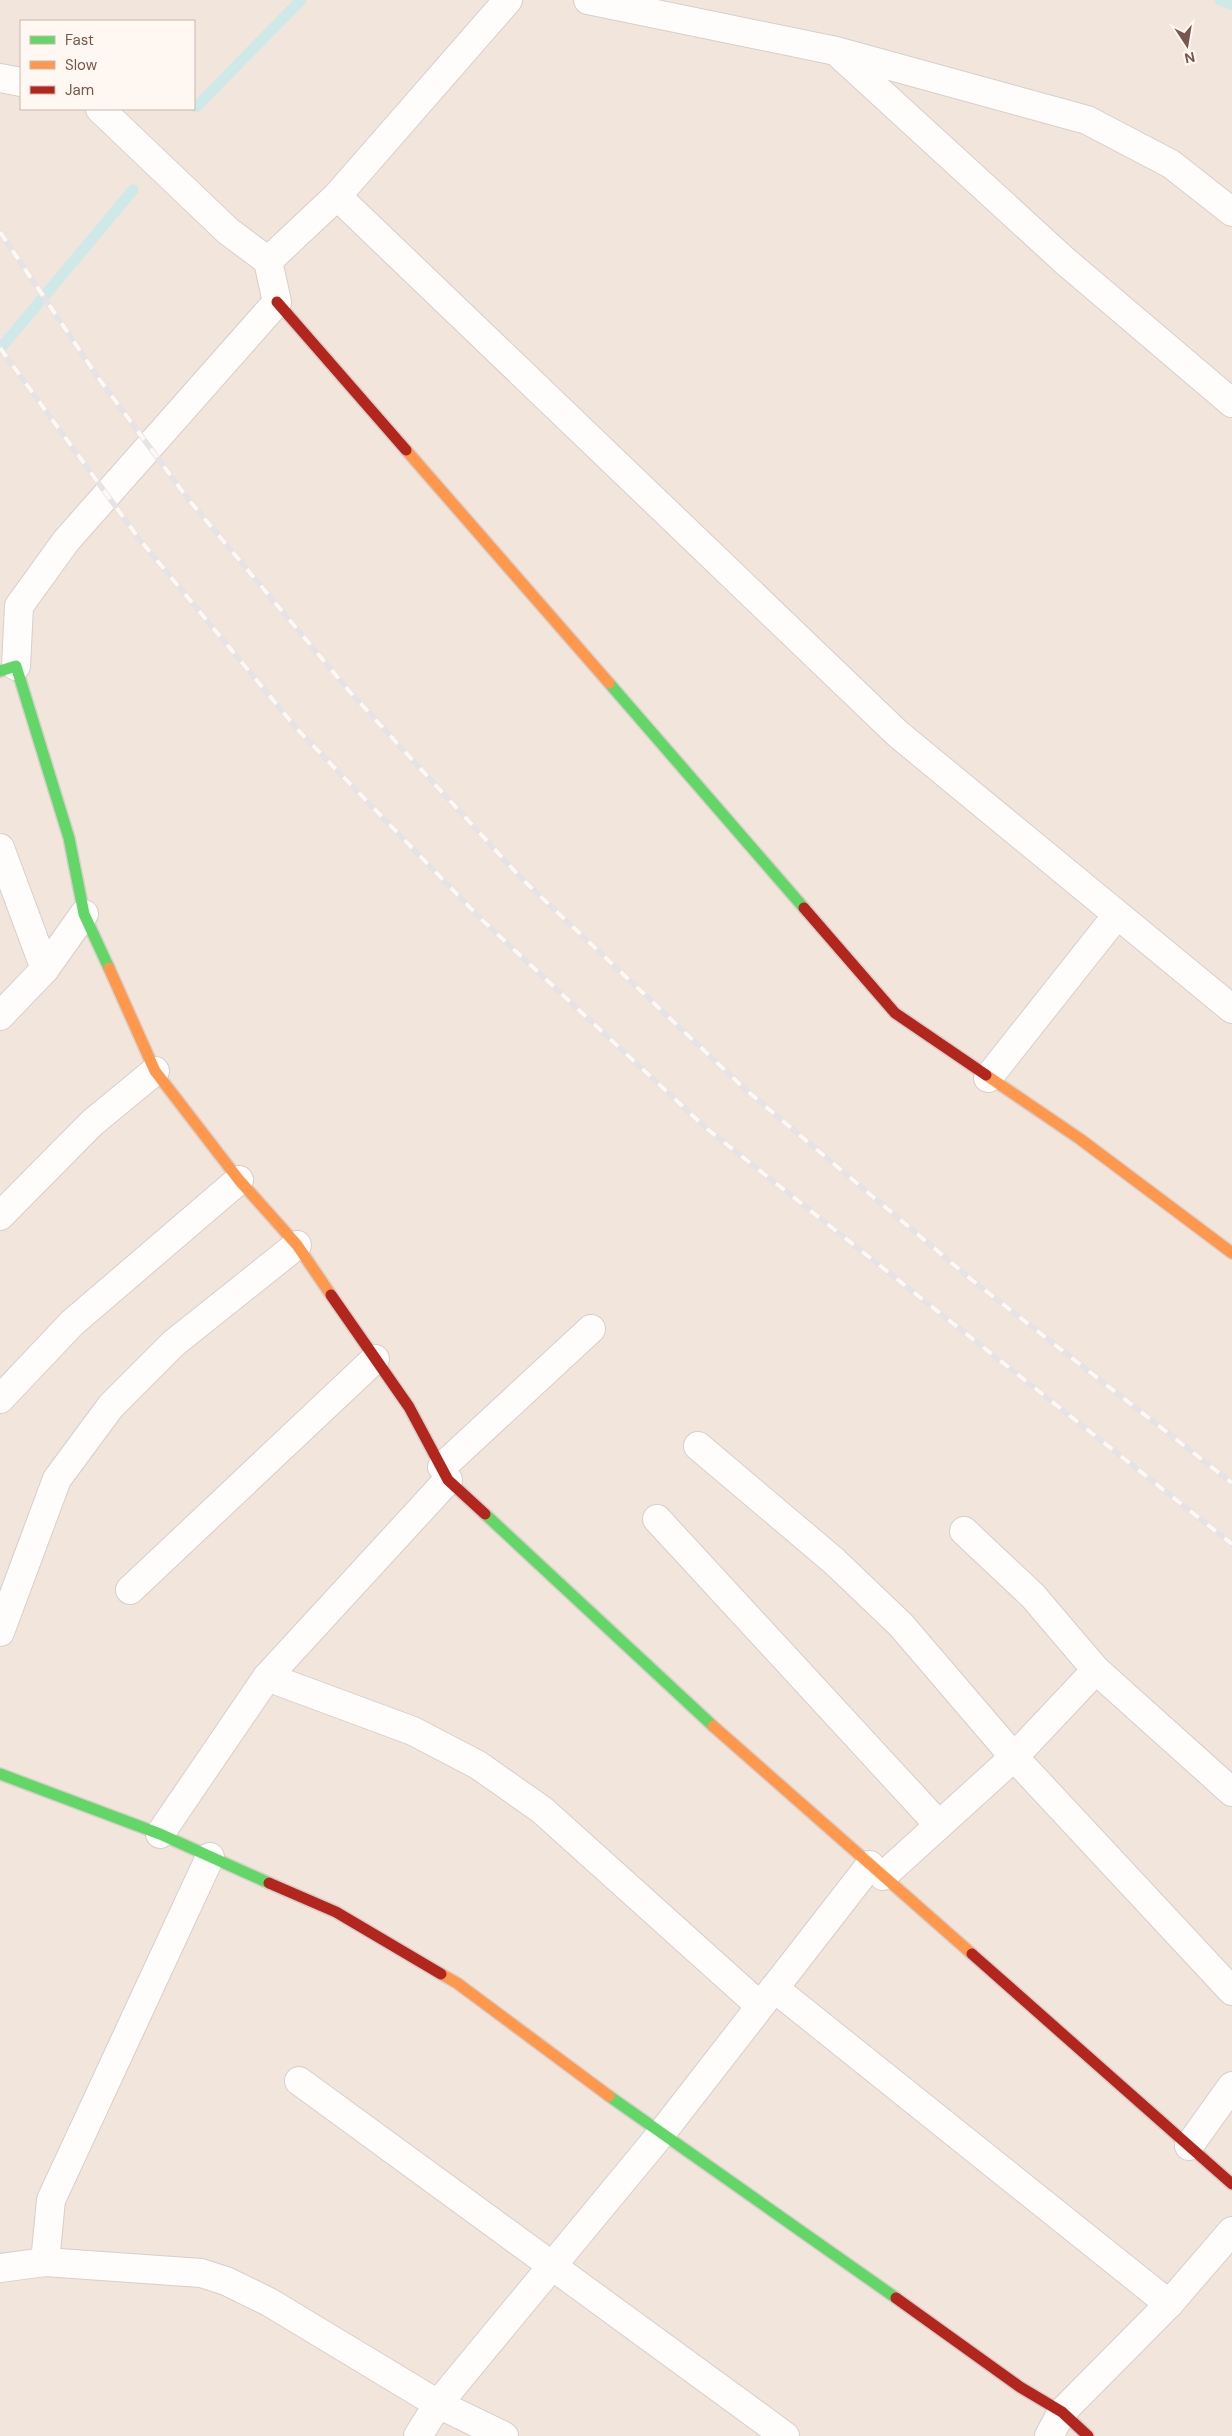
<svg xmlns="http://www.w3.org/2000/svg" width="1232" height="2436" font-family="'DM Sans',sans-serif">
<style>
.residential{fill:#f1e5dc;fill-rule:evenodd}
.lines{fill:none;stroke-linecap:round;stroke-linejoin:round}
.stream{stroke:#cfe9e8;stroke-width:11}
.street-casing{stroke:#d7cfca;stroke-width:30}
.fast-casing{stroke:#d8ceca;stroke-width:14}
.slow-casing{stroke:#d8ceca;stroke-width:14}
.jam-casing{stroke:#d8ceca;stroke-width:14}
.street{stroke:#fefdfc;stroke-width:28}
.fast{stroke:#63d668;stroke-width:11}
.slow{stroke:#ff974d;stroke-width:11}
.jam{stroke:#b3261e;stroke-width:11}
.rail-casing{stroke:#e5e3e6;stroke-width:5.5}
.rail{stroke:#fff7f1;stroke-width:4;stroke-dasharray:11;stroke-linecap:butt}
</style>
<rect width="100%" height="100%" fill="#f8f3ee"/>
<path class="residential" d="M 0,0 L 1232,0 L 1232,2436 L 0,2436 ZM 21,21 L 194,21 L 194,109 L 21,109 Z"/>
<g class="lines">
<g class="stream">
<path d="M 1220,0 L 1232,5"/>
<path d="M 196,107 L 301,0"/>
<path d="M 0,349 L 133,190"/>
</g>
<defs>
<g id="street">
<path d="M 588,0 L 836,51 L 1087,120 L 1171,164 L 1232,212"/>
<path d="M 840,55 L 1065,261 L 1232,403"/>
<path d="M 0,78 L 21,82"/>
<path d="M 100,109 L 228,231 L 268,261"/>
<path d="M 337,196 L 898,734 L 1232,1009"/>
<path d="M 16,666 L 19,606 L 66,541 L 277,302 L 268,261 L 337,196 L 508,0"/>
<path d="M 0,848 L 45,969"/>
<path d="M 0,1016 L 45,969 L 84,914"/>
<path d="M 988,1078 L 1117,915"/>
<path d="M 0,1216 L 92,1123 L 155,1071"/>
<path d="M 0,1399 L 72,1323 L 239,1180"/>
<path d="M 698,1446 L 834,1561 L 901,1625 L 1014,1757 L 1232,1991"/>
<path d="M 442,1467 L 591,1329"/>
<path d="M 657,1519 L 939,1825"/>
<path d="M 964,1531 L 1033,1596 L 1096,1670 L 1232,1792"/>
<path d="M 130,1590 L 375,1359"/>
<path d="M 0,1632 L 57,1479 L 111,1406 L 174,1343 L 297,1245"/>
<path d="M 267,1677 L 413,1731 L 478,1765 L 542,1810 L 759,2005"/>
<path d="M 160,1834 L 267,1677 L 448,1480"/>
<path d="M 883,1876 L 1014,1757 L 1096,1670"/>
<path d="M 774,1988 L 1169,2304"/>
<path d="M 299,2081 L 785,2436"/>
<path d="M 1189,2146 L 1232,2086"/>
<path d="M 45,2262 L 51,2200 L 210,1857"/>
<path d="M 0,2268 L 45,2262 L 201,2273 L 226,2281 L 269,2302 L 438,2404 L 504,2436"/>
<path d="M 418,2436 L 438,2404 L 661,2134 L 870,1865"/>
<path d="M 1049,2436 L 1062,2412 L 1169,2304 L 1232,2231"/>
</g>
<g id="fast">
<path d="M 0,671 L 16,666 L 69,838 L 84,914 L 109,968"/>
<path d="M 609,683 L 804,908"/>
<path d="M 485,1514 L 713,1726"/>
<path d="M 0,1774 L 160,1834 L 269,1883"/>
<path d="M 609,2096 L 896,2298"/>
</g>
<g id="slow">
<path d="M 406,450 L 609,683"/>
<path d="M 109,968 L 155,1071 L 239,1180 L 297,1245 L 331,1295"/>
<path d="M 986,1075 L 1080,1139 L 1232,1253"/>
<path d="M 713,1726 L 972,1954"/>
<path d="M 441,1974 L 457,1983 L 609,2096"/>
</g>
<g id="jam">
<path d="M 277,302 L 406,450"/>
<path d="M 804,908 L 895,1013 L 986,1075"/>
<path d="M 331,1295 L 409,1407 L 448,1480 L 485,1514"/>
<path d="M 269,1883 L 336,1912 L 441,1974"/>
<path d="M 972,1954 L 1232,2184"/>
<path d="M 896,2298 L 1020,2387 L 1062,2412 L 1088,2436"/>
</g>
</defs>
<use href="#street" class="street-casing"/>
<use href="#fast" class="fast-casing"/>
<use href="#slow" class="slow-casing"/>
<use href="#jam" class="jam-casing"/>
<use href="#street" class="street"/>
<use href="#fast" class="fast"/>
<use href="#slow" class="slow"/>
<use href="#jam" class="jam"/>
<defs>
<g id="rail">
<path d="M 0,232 L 97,376 L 188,499 L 350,692 L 522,879 L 746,1090 L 972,1280 L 1232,1483"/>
<path d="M 0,348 L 140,540 L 298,730 L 481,919 L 706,1128 L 1232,1544"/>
</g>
</defs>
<use href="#rail" class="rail-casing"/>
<use href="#rail" class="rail"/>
</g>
<rect x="20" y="20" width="175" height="90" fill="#fff7f1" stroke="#c9b7af"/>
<rect x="30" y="36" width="25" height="8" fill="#63d668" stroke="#c9b7af"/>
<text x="65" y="45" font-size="15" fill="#77574d">Fast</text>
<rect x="30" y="61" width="25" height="8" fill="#ff974d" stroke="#c9b7af"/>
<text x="65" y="70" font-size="15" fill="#77574d">Slow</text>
<rect x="30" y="86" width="25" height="8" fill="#b3261e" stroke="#c9b7af"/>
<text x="65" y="95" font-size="15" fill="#77574d">Jam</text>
<g transform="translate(1187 45) rotate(168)" stroke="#fff7f1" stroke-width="4" paint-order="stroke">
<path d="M0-4L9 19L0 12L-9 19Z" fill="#77574d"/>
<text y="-8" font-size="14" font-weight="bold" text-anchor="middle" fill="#77574d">N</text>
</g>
</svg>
